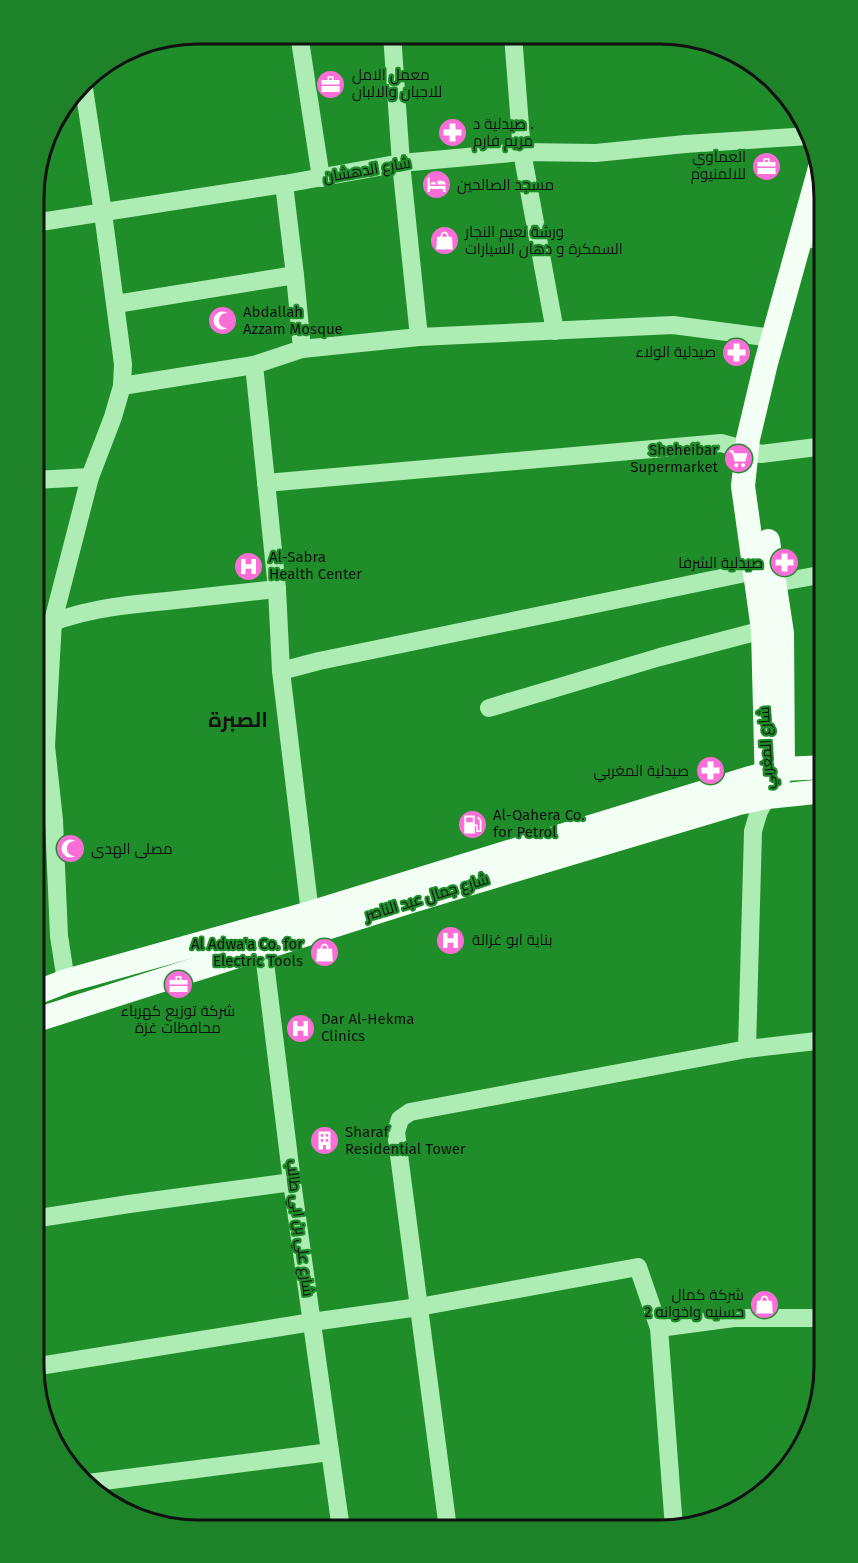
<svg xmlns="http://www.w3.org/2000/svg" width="858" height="1563" font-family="'Fira Sans',Cairo,sans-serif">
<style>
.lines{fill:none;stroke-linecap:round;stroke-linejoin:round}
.minor{stroke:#adecb2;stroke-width:18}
.major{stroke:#f3fff4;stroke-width:24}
.labels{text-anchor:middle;stroke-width:4.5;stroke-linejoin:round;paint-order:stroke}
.poi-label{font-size:15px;fill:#111;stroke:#1f8d2a;text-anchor:start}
.street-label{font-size:15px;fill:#111;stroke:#1f8d2a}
.district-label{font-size:21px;font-weight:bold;fill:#111;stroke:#1f8d2a}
.rim{fill:none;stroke:#111;stroke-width:3}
</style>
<rect width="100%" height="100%" fill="#1f8d2a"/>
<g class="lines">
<g class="minor">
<path d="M 299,34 L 321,178"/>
<path d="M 392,34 L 401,163 L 419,337"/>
<path d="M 513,35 L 522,152 L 555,331"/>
<path d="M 284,184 L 295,275 L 302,349"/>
<path d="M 34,223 L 284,184 L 401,163 L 522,152 L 596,153 L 685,144 L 810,136"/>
<path d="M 811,239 L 825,240"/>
<path d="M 116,304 L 295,275"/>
<path d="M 254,365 L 277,589 L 281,671 L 310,913"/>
<path d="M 122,386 L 254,365 L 302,349 L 419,337 L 673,325 L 773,338"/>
<path d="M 34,480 L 90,477"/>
<path d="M 266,483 L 721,443 L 761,454 L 825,446"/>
<path d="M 775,583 L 825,574"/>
<path d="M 34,630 C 76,610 121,605 167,601 C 204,597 240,593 277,589"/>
<path d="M 281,671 L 319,661 L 755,571"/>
<path d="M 489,708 L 660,657 L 763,630"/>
<path d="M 262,938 L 292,1182 L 341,1529"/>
<path d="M 66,981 L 59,936 L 54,820 L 46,746 L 53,621 L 90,477 L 113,417 L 122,386 L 123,364 L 103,213 L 83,82"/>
<path d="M 747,1049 L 753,831 L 759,811 L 767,797"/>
<path d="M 33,1219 L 129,1204 L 292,1182"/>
<path d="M 659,1328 L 674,1528"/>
<path d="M 33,1367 L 312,1322 L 419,1307 L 638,1267 L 659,1328 L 734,1318 L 825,1318"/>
<path d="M 88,1483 L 330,1452"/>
<path d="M 448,1529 L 396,1132 L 400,1119 L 410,1112 L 747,1049 L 825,1040"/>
</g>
<g class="major">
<path d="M 768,541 L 782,633 L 783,769 L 776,782"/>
<path d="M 767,789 L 763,630 L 743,486 L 748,439 L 766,363 L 820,168"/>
<path d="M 33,994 L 66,981 L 310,913 L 750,778 L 783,769 L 825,767"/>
<path d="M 33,1021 L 408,902 L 739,803 L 767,797 L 825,791"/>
</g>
</g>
<defs>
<symbol id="office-disc" viewBox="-11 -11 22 22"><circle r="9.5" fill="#fb6dd7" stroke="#1f8d2a"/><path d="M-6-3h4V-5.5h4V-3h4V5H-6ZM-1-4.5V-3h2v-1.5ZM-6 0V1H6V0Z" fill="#fff"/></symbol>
<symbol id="pharmacy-disc" viewBox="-11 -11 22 22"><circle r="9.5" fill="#fb6dd7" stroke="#1f8d2a"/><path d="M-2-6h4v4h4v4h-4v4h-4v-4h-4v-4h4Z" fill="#fff"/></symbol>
<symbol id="hotel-disc" viewBox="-11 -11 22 22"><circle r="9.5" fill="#fb6dd7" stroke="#1f8d2a"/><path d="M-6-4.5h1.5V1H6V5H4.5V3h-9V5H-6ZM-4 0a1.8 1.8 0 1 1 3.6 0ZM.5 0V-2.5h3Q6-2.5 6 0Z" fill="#fff"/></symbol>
<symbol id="shop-disc" viewBox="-11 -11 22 22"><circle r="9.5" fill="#fb6dd7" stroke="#1f8d2a"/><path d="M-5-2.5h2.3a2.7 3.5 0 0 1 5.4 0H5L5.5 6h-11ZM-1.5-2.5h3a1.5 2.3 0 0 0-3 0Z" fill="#fff"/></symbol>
<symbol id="mosque-disc" viewBox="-11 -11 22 22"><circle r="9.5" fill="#fb6dd7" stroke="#1f8d2a"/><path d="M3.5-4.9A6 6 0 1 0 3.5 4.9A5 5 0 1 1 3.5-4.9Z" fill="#fff"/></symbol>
<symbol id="supermarket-disc" viewBox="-11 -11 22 22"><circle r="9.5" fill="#fb6dd7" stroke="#1f8d2a"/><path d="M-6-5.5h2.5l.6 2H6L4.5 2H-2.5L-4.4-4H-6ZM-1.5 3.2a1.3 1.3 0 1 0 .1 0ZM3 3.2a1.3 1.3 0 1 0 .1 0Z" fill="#fff"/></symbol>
<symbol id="hospital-disc" viewBox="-11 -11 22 22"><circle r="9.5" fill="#fb6dd7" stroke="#1f8d2a"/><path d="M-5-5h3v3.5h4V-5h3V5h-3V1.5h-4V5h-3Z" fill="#fff"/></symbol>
<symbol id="fuel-disc" viewBox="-11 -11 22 22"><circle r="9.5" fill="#fb6dd7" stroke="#1f8d2a"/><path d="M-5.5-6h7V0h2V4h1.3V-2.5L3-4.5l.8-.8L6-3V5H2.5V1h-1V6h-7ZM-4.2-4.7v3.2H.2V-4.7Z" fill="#fff"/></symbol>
<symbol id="building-disc" viewBox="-11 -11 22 22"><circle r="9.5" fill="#fb6dd7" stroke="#1f8d2a"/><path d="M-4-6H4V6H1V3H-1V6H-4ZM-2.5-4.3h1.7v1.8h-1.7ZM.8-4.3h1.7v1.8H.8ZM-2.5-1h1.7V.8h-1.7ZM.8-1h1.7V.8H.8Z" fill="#fff"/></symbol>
</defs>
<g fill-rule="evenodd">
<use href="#office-disc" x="314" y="68" width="33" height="33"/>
<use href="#pharmacy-disc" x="436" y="116" width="33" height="33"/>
<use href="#office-disc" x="750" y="150" width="33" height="33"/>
<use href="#hotel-disc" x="420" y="168" width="33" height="33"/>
<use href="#shop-disc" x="428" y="224" width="33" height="33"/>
<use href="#mosque-disc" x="206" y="304" width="33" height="33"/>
<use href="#pharmacy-disc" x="720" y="336" width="33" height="33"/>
<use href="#supermarket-disc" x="722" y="442" width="33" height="33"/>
<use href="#pharmacy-disc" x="768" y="546" width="33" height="33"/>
<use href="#hospital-disc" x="232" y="550" width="33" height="33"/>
<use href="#pharmacy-disc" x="694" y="754" width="33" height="33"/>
<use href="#fuel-disc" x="456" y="808" width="33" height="33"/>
<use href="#mosque-disc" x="54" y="832" width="33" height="33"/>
<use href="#hospital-disc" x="434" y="924" width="33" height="33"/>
<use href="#shop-disc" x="308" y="936" width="33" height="33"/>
<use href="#office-disc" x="162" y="968" width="33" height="33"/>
<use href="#hospital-disc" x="284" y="1012" width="33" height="33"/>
<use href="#building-disc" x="308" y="1124" width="33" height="33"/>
<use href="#shop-disc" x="748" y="1288" width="33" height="33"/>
</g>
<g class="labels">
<g class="poi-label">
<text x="352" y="80">معمل الامل<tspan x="352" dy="17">للاجبان والالبان</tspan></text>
<text x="473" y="129">صيدلية د .<tspan x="473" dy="17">مريم فارم</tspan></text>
<text x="746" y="162" text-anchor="end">العماوي<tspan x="746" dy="17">للالمنيوم</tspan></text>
<text x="457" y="190">مسجد الصالحين</text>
<text x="465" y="237">ورشة نعيم النجار<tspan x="465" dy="17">السمكرة و دهان السيارات</tspan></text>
<text x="243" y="317">Abdallah<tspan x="243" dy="17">Azzam Mosque</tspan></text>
<text x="716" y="357" text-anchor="end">صيدلية الولاء</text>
<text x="718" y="455" text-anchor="end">Sheheibar<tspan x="718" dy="17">Supermarket</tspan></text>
<text x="269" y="562">Al-Sabra<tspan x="269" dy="17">Health Center</tspan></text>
<text x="763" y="568" text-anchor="end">صيدلية الشرفا</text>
<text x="689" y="776" text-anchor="end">صيدلية المغربي</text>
<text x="493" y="820">Al-Qahera Co.<tspan x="493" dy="17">for Petrol</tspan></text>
<text x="91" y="854">مصلى الهدى</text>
<text x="472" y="945">بناية ابو غزالة</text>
<text x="303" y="949" text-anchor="end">Al Adwa'a Co. for<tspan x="303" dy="17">Electric Tools</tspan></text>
<text x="178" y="1016" text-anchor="middle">شركة توزيع كهرباء<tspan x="178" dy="17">محافظات غزة</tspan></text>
<text x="321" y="1024">Dar Al-Hekma<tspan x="321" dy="17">Clinics</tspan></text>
<text x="345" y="1137">Sharaf<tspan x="345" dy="17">Residential Tower</tspan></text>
<text x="744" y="1300" text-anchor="end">شركة كمال<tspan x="744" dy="17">حسنيه واخوانه 2</tspan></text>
</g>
<g class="street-label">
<text transform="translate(367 170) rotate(-10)" y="5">شارع الدهشان</text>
<text transform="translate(766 748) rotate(-93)" y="5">شارع المغربي</text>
<text transform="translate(427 897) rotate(-17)" y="5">شارع جمال عبد الناصر</text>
<text transform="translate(300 1228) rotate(83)" y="5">شارع علي بن ابي طالب</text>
</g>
<g class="district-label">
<text x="238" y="727">الصبرة</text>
</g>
</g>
<path d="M0 0H858V1563H0ZM198 44H660A154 154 0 0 1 814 198V1366A154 154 0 0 1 660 1520H198A154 154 0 0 1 44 1366V198A154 154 0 0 1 198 44Z" fill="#1e8328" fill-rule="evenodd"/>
<path class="rim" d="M198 44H660A154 154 0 0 1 814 198V1366A154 154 0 0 1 660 1520H198A154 154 0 0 1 44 1366V198A154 154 0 0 1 198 44Z"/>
</svg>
